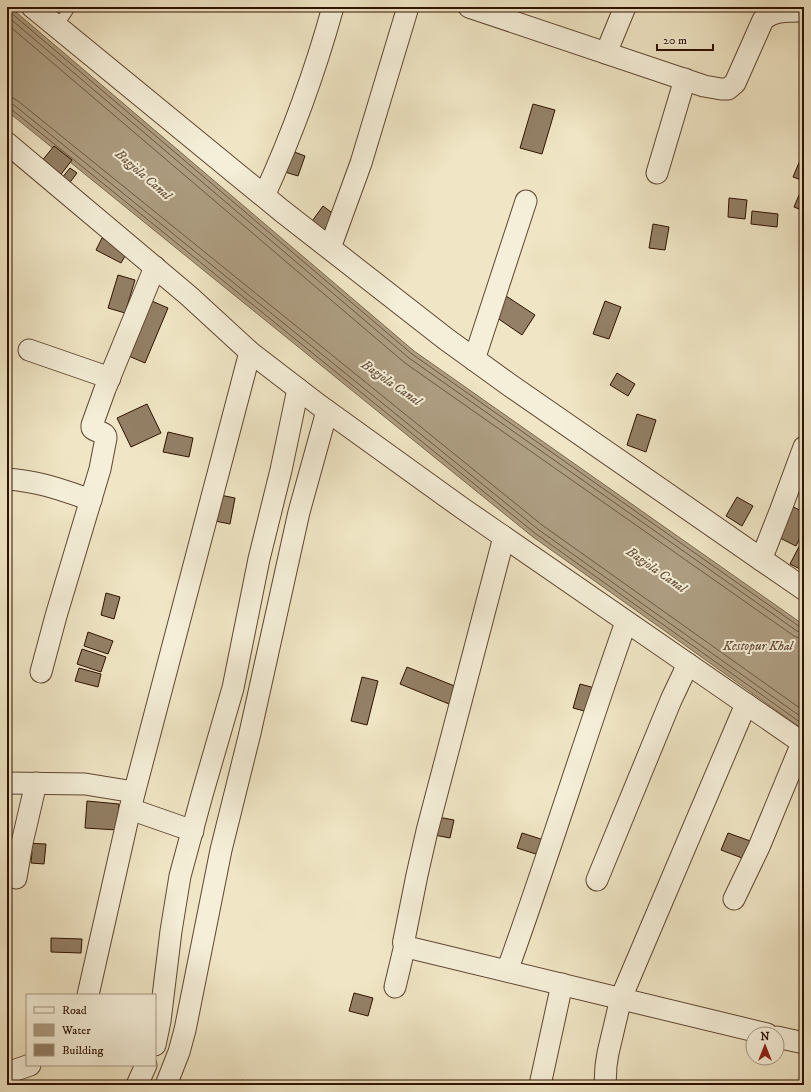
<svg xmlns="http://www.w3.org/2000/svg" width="811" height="1092" font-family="'IM FELL DW Pica',serif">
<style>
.water{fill:#ae9e82;stroke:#7b664e}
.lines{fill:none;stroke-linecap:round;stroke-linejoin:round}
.shore{stroke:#6e5841;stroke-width:1}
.building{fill:#938066;stroke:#2f1100}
.service-casing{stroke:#5f4631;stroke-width:12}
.minor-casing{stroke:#5f4631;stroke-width:23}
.tertiary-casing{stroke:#5f4631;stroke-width:24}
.service{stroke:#f5efd9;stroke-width:10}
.minor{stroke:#f5efd9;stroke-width:21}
.tertiary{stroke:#f5efd9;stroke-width:22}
.labels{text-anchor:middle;stroke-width:4;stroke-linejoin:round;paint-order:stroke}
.water-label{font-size:13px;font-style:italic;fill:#68503a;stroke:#f5efd9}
</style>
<rect width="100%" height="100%" fill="#f0e6c5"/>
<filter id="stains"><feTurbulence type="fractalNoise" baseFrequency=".005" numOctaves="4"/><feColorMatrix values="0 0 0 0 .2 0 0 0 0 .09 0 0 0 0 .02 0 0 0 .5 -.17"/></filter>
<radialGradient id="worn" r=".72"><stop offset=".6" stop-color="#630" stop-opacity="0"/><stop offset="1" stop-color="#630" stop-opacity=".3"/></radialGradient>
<path class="water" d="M 7,7 L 10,7 L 414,351 L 804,625 L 804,730 L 533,537 L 7,111 Z"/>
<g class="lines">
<g class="shore">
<path d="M 8,7 L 10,12 L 412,354 L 800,627 L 804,628"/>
<path d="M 7,16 L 409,358 L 797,631 L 804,633"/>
<path d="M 7,24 L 405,363 L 794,636 L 799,638 L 804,639"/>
<path d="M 7,97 L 13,98 L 18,101 L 542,525 L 804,711"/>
<path d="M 7,103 L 14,105 L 539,530 L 804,719"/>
<path d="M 7,108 L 11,109 L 536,534 L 804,725"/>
</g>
</g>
<g class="building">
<path d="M 533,104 L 555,110 L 542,154 L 520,148 Z"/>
<path d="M 54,146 L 72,160 L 59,177 L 41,162 Z"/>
<path d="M 292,151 L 305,156 L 298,176 L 285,172 Z"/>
<path d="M 801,158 L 804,159 L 804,181 L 793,177 Z"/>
<path d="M 70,168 L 77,173 L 68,185 L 61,179 Z"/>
<path d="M 802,188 L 804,189 L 804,211 L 794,207 Z"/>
<path d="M 729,198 L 747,200 L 745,219 L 728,217 Z"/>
<path d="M 323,206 L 335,215 L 323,233 L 310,224 Z"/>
<path d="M 752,211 L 778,214 L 777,227 L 751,224 Z"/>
<path d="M 653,224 L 669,227 L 665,250 L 649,248 Z"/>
<path d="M 102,238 L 128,251 L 121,263 L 96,250 Z"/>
<path d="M 118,275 L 135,280 L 125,313 L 108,308 Z"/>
<path d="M 503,294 L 535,315 L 522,335 L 490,313 Z"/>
<path d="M 147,299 L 168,308 L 145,363 L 124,354 Z"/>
<path d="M 605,301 L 621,307 L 609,339 L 593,334 Z"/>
<path d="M 617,373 L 635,384 L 628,396 L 610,385 Z"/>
<path d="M 147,404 L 161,433 L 131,447 L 117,418 Z"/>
<path d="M 637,414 L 656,420 L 646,452 L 627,445 Z"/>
<path d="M 168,432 L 193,438 L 189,457 L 163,452 Z"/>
<path d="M 215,494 L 235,498 L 230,524 L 210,520 Z"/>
<path d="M 737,497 L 753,506 L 742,526 L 726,516 Z"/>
<path d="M 789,505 L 804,512 L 804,530 L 796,546 L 774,535 Z"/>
<path d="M 804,537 L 804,571 L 790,564 Z"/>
<path d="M 106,593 L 120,597 L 114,619 L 101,615 Z"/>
<path d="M 88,632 L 113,641 L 108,654 L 84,646 Z"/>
<path d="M 82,649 L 106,657 L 101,672 L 77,664 Z"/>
<path d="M 407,667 L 457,687 L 449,704 L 400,684 Z"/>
<path d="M 79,668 L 101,674 L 98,687 L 75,681 Z"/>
<path d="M 362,677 L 378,681 L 367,725 L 351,721 Z"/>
<path d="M 580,684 L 595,688 L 588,712 L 573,708 Z"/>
<path d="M 87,801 L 119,804 L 117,830 L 85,828 Z"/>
<path d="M 433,816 L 454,820 L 450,838 L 429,834 Z"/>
<path d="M 522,833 L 544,840 L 539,855 L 517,848 Z"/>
<path d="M 728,833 L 756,843 L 750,861 L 721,850 Z"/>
<path d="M 22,843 L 46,844 L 44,864 L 31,863 L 32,852 L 22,851 Z"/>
<path d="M 51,938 L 82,939 L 81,953 L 51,952 Z"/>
<path d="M 354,993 L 373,998 L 368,1016 L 349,1011 Z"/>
<path d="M 242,1080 L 256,1085 L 240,1085 Z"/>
</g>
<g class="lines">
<defs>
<path id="service" d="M 57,27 L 70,7"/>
<g id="minor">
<path d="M 469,7 L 704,86 L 721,89 L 728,89 L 735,83 L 763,20 C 774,10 790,11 804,11"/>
<path d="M 606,53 L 625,7"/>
<path d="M 7,143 L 189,296 L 250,352 L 319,405 L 462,508 L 804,744"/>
<path d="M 657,173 L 685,79"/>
<path d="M 264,196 C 292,135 315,72 333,7"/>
<path d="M 330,248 L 361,163 L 408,7"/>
<path d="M 29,350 L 110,378"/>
<path d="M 474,360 L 526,201"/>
<path d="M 7,479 C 38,481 62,490 91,500"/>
<path d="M 504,537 L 427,831 L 417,875 L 404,940 C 403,943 404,945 407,947 L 767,1034"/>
<path d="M 761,560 L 781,509 L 804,447"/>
<path d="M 41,672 L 56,616 L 100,469 L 106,438 C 106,431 96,433 92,428 L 92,425 L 105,389 L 155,267"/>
<path d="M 7,783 L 85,784 L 134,792"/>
<path d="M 130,809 L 193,831"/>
<path d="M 16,878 L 22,843 L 36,783"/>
<path d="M 597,880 L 671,700 L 688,664"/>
<path d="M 734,899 L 759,847 L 802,743"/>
<path d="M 507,971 C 549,855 585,738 626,622"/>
<path d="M 395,987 L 405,945"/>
<path d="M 88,995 L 130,809 L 250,352"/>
<path d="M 777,1037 L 804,1043"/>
<path d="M 155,1045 L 160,1021 L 171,931 L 180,876 L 202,795 L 233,688 L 259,559 L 281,470 L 298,389"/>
<path d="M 7,1073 L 30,1065"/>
<path d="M 137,1085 L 146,1065"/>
<path d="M 166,1085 L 179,1052 L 185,1030 L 221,850 L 250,733 L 299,512 L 327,411"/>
<path d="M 540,1085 L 562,984"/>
<path d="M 605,1085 L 606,1066 L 608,1053 L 621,998 L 746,704"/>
</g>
<path id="tertiary" d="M 33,7 L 282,211 L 446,339 L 511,386 L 804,589"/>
</defs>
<use href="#service" class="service-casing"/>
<use href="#minor" class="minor-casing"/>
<use href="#tertiary" class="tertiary-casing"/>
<use href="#service" class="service"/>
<use href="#minor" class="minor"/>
<use href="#tertiary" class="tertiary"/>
</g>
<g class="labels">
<g class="water-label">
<text transform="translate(144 174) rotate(41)" y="5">Bagjola Canal</text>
<text transform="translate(392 382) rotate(35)" y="5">Bagjola Canal</text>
<text transform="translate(657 569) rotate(35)" y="5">Bagjola Canal</text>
<text x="758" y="650">Kestopur Khal</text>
</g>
</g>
<rect width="811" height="1092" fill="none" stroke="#f0e6c5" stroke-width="24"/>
<rect x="8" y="8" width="795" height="1076" fill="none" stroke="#2f1100" stroke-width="2"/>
<rect x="12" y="12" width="787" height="1068" fill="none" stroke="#2f1100"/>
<rect x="26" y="994" width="130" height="72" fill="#f5efd9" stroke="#a69682"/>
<rect x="34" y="1007" width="20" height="6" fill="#f5efd9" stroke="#a69682"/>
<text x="62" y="1014" font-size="12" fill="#2f1100">Road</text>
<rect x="34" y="1024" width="20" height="12" fill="#ae9e82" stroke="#a69682"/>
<text x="62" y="1034" font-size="12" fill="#2f1100">Water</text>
<rect x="34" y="1044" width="20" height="12" fill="#938066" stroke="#a69682"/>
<text x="62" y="1054" font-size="12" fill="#2f1100">Building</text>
<g transform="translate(765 1046)"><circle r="19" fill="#f5efd9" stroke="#a69682"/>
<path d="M0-3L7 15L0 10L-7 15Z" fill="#8f2418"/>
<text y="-6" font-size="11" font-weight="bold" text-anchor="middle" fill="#2f1100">N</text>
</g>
<path d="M657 44v6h56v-6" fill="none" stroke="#2f1100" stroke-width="2"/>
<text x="663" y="44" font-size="12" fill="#2f1100" stroke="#f5efd9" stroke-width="3" paint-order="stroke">20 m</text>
<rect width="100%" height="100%" filter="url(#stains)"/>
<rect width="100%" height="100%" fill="url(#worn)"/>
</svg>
